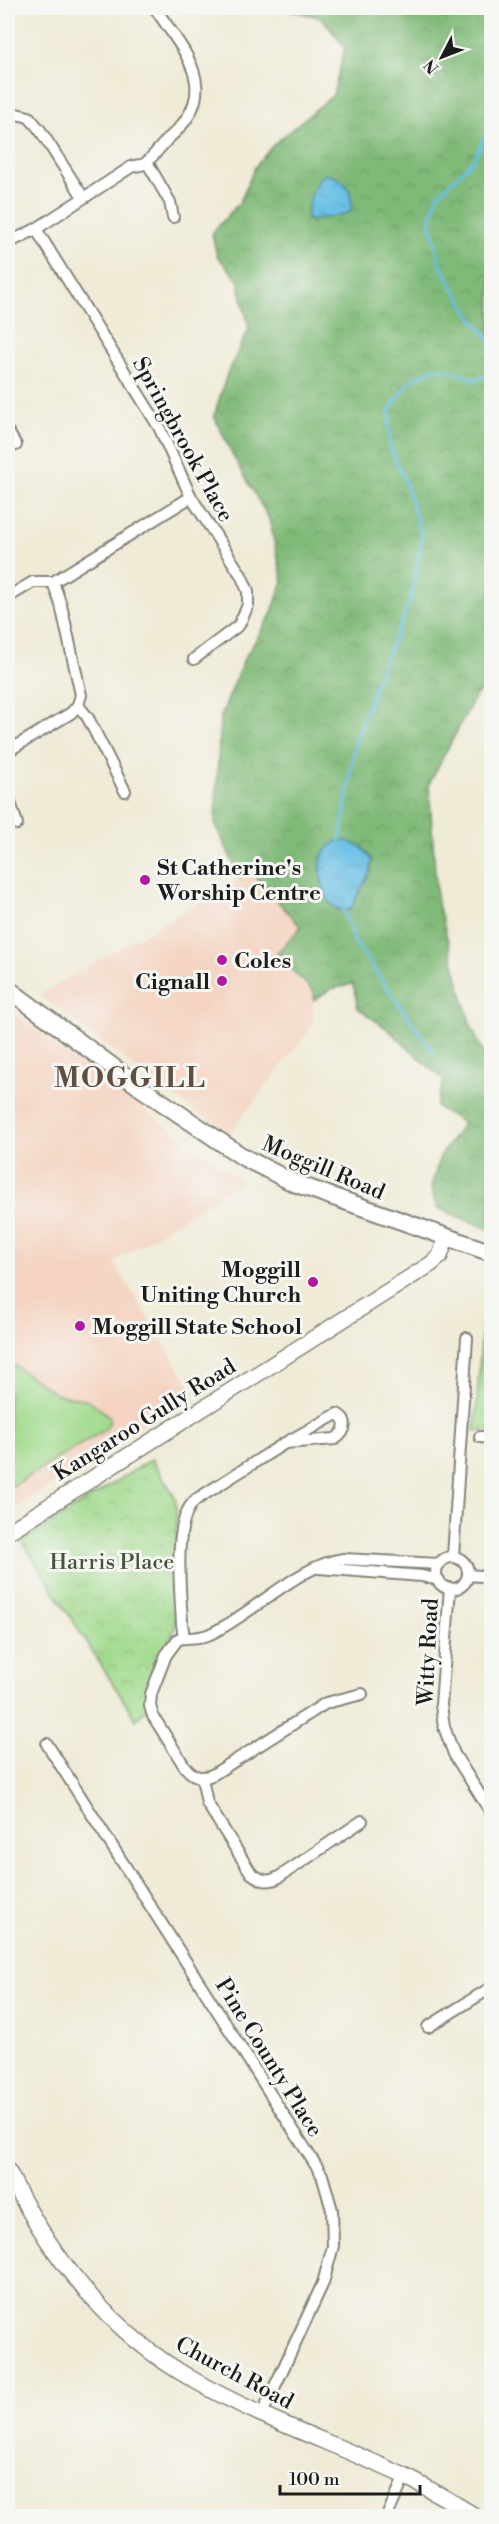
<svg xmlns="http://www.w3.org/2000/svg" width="499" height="2524" font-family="'Libre Bodoni',serif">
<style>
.built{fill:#f4d3c0}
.forest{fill:url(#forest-crowns);stroke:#4e6b4a;stroke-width:1.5}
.park{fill:url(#park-crowns);stroke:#5e7b54;stroke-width:1.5}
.pitch{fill:#a1da8d;stroke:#5e7b54;stroke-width:1.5}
.water{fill:url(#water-ripples);stroke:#426e81;stroke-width:1.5}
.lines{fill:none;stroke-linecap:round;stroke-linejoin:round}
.stream{stroke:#69c0e6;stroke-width:3}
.street-casing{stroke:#86847a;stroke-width:14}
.secondary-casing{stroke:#86847a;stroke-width:18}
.primary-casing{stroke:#86847a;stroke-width:20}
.street{stroke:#fff;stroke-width:10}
.secondary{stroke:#fff;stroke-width:15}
.primary{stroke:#fff;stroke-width:16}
.poi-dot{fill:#b5179e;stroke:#f6f6f2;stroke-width:2}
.labels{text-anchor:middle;stroke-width:6;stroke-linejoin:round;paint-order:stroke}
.street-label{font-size:22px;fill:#1c1c1c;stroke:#f6f6f2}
.poi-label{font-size:22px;font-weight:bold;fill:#1c1c1c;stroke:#f6f6f2;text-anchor:start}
.park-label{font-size:22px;fill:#44553e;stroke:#f6f6f2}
.district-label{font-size:28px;font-weight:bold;letter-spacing:1.5px;fill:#604e40;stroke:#f6f6f2}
</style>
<defs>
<pattern id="forest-crowns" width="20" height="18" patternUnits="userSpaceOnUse" patternTransform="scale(1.5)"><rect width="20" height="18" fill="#80ba78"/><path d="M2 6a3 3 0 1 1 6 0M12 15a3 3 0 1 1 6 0" fill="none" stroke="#6e9f67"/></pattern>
<pattern id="park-crowns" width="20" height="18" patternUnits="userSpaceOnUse" patternTransform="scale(1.5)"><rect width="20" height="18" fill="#a1da8d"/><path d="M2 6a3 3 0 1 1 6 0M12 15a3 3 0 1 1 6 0" fill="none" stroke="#8aba79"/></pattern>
<pattern id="water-ripples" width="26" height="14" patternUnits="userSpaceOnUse" patternTransform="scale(1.5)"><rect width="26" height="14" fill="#69c0e6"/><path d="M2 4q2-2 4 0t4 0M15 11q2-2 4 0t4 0" fill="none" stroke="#5aa4c5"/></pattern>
</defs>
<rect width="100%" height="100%" fill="#f6f6f2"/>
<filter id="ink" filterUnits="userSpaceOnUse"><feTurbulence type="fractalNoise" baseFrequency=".0167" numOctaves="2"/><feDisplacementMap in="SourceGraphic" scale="12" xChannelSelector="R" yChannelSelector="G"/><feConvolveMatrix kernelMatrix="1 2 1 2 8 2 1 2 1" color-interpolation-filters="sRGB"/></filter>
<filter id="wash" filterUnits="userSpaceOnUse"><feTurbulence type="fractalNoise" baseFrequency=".008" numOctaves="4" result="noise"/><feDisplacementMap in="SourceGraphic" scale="24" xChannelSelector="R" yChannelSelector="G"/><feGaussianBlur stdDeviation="1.35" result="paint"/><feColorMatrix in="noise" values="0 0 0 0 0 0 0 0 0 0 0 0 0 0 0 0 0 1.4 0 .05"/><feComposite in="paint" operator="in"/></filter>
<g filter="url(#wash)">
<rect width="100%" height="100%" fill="#f0ebd7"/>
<g class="built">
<path d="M 251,872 L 301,928 L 274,954 L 313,993 L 313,1025 L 228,1136 L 39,995 Z"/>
<path d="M 12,1012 L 242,1181 L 114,1262 L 192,1389 L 8,1514 L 8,1014 Z"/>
</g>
<path class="forest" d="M 283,8 L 491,8 L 491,682 L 476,695 L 429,784 L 437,900 L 470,1023 L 486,1059 L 491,1065 L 491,1230 L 437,1208 L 431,1188 L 440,1156 L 464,1123 L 436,1107 L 444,1080 L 386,1028 L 358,1008 L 353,984 L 331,989 L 314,1000 L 314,992 L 276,954 L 301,927 L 251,872 L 240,878 L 215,823 L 220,719 L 244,659 L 271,615 L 283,581 L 269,519 L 232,454 L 214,416 L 227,374 L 249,328 L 238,280 L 217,256 L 212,233 L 240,202 L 255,167 L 274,144 L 333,95 L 345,48 L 322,18 Z"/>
<g class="park">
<path d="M 491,1312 L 491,1431 L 475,1431 L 482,1325 Z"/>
<path d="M 152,1459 L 176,1499 L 177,1558 L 175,1628 L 164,1652 L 146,1709 L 136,1720 L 22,1541 Z"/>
</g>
<path class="pitch" d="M 8,1361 L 56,1394 L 89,1400 L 110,1417 L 109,1425 L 103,1431 L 14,1485 L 8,1485 Z"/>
<g class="water">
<path d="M 324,174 C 345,176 354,191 351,211 C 340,219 324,216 311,221 L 307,219 C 306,208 314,181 324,174 Z"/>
<path d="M 348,841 L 362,847 L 372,860 L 370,872 L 350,910 C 345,910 340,911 336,908 C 322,900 316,864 325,851 C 328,848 333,844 336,842 Z"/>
</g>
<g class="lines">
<g class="stream">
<path d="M 492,121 L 474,159 L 439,194 L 430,220 L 440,265 L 470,315 L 488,338 L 492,347"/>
<path d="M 340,843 L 356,739 L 376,682 L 411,599 L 422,537 L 405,482 L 390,447 L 389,411 L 409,382 L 435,368 L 457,372 L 474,380 L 492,375"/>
<path d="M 343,908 L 354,941 L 434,1053"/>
</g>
</g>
</g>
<g filter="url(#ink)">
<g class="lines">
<defs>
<g id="street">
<path d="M 8,112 L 29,117 L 40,130 L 83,197"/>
<path d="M 147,162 L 170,202 L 173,217"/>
<path d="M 36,229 L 159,427 L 191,497 L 241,575 L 248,591 L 248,605 L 239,625 L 194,659"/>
<path d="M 8,243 L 36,229 L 131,167 C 135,165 140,166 144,164 C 150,161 163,143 170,137 C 223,91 185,53 155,8"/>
<path d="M 8,432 L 16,445"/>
<path d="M 53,582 L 191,497"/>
<path d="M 8,597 L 33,582 L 53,582 L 61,605 L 81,695 L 78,705 L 71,713 L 8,751"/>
<path d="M 78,705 L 88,718 L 125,791"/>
<path d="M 8,796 L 17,824"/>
<path d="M 337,1414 C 349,1420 346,1432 335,1439 L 285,1443 Z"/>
<path d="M 480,1437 L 492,1438"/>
<path d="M 453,1557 L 467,1338"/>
<circle cx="452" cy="1573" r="16"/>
<path d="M 318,1568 L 422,1576 L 439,1580"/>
<path d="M 468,1575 L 492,1577"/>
<path d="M 450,1588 L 441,1705 L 444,1727 L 454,1754 L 492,1814"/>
<path d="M 184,1638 L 182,1624 C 181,1594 171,1517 197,1499 L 285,1443"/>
<path d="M 362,1694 L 326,1703 L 214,1774 C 202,1780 193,1777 185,1767 L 153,1716 L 150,1706 L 151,1694 L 166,1655 L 178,1639 C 188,1637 200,1639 210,1634 C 252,1615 298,1565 343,1559 L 439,1564"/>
<path d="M 47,1744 L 322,2175 L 332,2210 L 333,2246 L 323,2283 L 262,2414"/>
<path d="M 202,1778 L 207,1803 L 251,1873 C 262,1881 268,1883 279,1877 L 362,1821"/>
<path d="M 428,2027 L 492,1987"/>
<path d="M 387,2516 L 405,2476"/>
</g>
<g id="secondary">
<path d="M 8,1532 L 431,1264 L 440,1256 L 446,1238"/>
<path d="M 8,2171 C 49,2255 109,2332 192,2379 C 259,2418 334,2443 404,2476 C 429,2488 452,2502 475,2516"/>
</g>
<path id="primary" d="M 8,989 L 144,1090 L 243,1157 L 294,1183 L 492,1253"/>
</defs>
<use href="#street" class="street-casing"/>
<use href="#secondary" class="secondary-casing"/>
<use href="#primary" class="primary-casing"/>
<use href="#street" class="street"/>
<use href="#secondary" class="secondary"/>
<use href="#primary" class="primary"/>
</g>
</g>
<g class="poi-dot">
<circle cx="145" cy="880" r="6"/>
<circle cx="222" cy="960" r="6"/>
<circle cx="222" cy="981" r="6"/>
<circle cx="313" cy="1282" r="6"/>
<circle cx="80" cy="1326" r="6"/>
</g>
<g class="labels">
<g class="street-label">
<text transform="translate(184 439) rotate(61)" y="8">Springbrook Place</text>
<text transform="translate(324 1167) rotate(23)" y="8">Moggill Road</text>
<text transform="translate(144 1419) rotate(-32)" y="8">Kangaroo Gully Road</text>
<text transform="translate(427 1652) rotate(-87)" y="8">Witty Road</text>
<text transform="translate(270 2057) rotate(58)" y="8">Pine County Place</text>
<text transform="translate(235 2372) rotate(28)" y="8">Church Road</text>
</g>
<g class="poi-label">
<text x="157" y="875">St Catherine's<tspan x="157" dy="25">Worship Centre</tspan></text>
<text x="234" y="968">Coles</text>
<text x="210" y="989" text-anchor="end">Cignall</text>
<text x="301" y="1277" text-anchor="end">Moggill<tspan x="301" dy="25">Uniting Church</tspan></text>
<text x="92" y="1334">Moggill State School</text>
</g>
<g class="park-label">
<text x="112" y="1569">Harris Place</text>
</g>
<g class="district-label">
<text x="130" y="1087">MOGGILL</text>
</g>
</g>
<rect width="499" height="2524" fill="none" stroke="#f6f6f2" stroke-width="30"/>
<g transform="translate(442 57) rotate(228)" stroke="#f6f6f2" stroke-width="4.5" paint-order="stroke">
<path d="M0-4.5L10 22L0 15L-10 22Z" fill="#1c1c1c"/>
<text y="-9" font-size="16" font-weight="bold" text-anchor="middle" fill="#1c1c1c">N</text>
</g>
<path d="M280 2485v9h140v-9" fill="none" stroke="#1c1c1c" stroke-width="3"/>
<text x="289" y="2485" font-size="18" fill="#1c1c1c" stroke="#f6f6f2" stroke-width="4.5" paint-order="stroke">100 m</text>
</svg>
